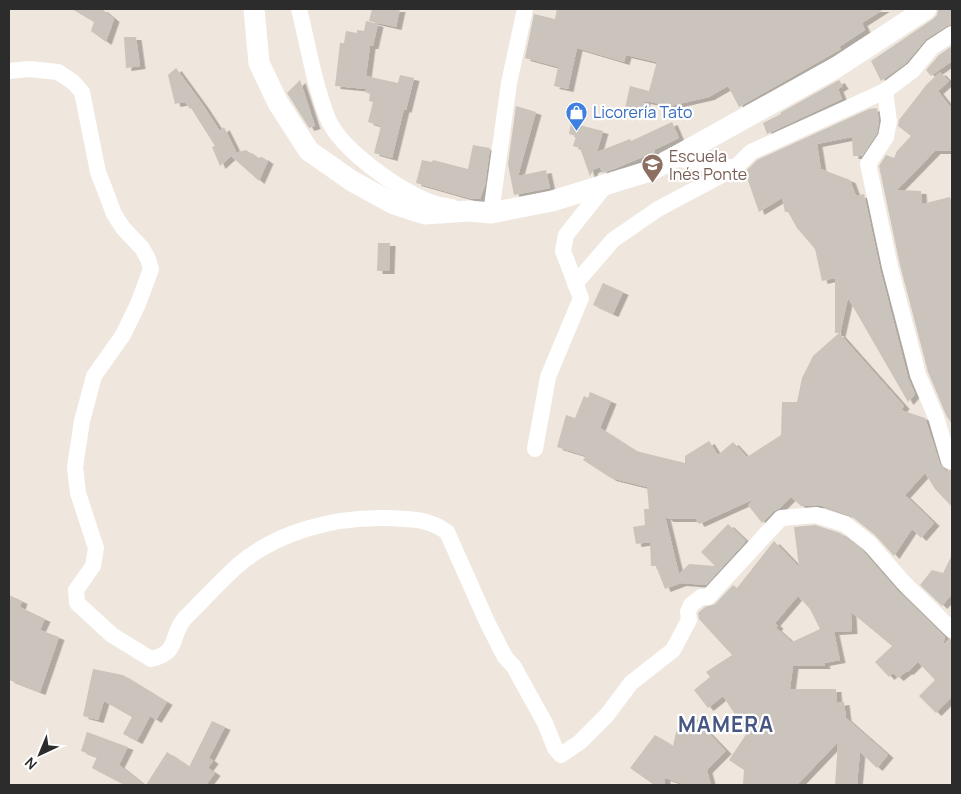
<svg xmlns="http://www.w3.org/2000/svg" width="961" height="794" font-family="Manrope,sans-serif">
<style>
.building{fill:#cac4bc;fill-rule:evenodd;filter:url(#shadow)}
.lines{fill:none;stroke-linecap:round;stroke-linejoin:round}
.minor{stroke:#fff;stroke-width:16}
.tertiary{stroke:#fff;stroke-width:21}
.labels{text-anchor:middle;stroke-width:4.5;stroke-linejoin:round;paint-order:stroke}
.shop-label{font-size:16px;fill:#366cbe;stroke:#fff;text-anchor:start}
.education-label{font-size:16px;fill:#785e54;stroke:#fff;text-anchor:start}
.district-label{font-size:21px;font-weight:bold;letter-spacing:1px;fill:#475683;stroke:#fff}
</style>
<defs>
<filter id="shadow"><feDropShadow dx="5.5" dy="3" stdDeviation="0" flood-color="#0004"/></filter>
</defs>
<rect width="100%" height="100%" fill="#efe6dd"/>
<g class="building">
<path d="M 72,9 L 102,9 L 114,19 L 106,42 L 91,31 L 94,22 Z"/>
<path d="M 372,9 L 400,9 L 396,27 L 369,21 Z"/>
<path d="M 557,9 L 884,9 L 862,23 L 865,30 L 839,47 L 841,49 L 739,107 L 728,86 L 709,97 L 670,106 L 645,101 L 642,112 L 625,108 L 630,86 L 649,91 L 656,65 L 656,62 L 626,55 L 624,62 L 577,48 L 568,89 L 554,86 L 558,67 L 525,58 L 534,14 L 555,19 Z"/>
<path d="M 938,9 L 952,9 L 952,24 L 947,26 L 926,39 L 906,63 L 881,81 L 871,61 L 933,19 L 937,15 Z"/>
<path d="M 366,21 L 378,24 L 373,46 L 370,46 L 366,76 L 398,83 L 400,75 L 414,78 L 406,110 L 404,109 L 392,158 L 374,153 L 381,126 L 368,122 L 373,102 L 369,101 L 370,94 L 365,92 L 366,89 L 335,86 L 340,43 L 344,43 L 346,31 L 357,33 L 357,30 L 364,31 Z"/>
<path d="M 124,37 L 136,37 L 140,66 L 126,68 Z"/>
<path d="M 952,46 L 952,61 L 931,76 L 926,70 L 939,55 Z"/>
<path d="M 176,68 L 203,105 L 220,131 L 224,127 L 236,151 L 234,153 L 246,150 L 258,158 L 262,157 L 268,161 L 259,181 L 231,156 L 220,166 L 212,147 L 215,146 L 191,108 L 190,109 L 185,102 L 175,104 L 168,75 Z"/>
<path d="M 940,72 L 949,81 L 938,91 L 952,109 L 952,151 L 935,151 L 897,190 L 921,191 L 922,204 L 950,197 L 952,205 L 952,424 L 946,415 L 928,372 L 900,265 L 879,166 L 886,155 L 894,158 L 897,151 L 911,136 L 898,126 L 899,120 L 927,84 Z"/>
<path d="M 300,80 L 315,126 L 309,128 L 287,93 Z"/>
<path d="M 839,80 L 843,86 L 838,89 L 842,99 L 767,134 L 763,123 L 781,114 L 780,113 Z"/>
<path d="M 516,106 L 536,112 L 518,176 L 546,170 L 550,188 L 514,195 L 508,164 Z"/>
<path d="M 877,108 L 879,121 L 877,133 L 862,156 L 853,156 L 852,137 L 817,144 L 821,169 L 850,180 L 856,196 L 864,194 L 880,269 L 908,378 L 915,394 L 908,402 L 848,298 L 840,334 L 904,406 L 901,410 L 925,418 L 940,464 L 946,471 L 952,470 L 952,507 L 935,489 L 925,473 L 905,495 L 934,523 L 921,538 L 912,529 L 894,556 L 875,535 L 851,516 L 819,505 L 801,506 L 791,497 L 780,508 L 774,511 L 762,523 L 748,505 L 754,499 L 699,524 L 696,519 L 668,519 L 665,516 L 679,574 L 689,564 L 715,566 L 701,552 L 728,524 L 746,541 L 706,585 L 681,583 L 665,589 L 656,566 L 651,566 L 650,542 L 636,544 L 633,527 L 645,525 L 644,509 L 649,509 L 647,487 L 611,478 L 583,460 L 586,456 L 557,447 L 566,415 L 575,418 L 584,396 L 588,398 L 590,392 L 611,401 L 600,428 L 636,451 L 685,463 L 685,456 L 709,441 L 718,455 L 733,442 L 747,457 L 781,435 L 782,402 L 797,402 L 802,378 L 813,356 L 839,333 L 835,333 L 835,278 L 822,281 L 815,249 L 797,228 L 788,212 L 785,212 L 782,198 L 759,212 L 745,172 L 757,160 L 869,109 Z"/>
<path d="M 672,122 L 679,138 L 654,150 L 655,152 L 614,169 L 602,173 L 600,167 L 593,170 L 590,176 L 580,148 L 573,146 L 576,136 L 569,134 L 571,123 L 603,131 L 597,152 L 630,139 L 631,141 Z"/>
<path d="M 473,145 L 490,148 L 485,185 L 480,199 L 472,199 L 416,183 L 422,160 L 432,162 L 433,160 L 468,169 Z"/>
<path d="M 378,243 L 390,243 L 389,271 L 377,271 Z"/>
<path d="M 603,283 L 623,292 L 613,314 L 593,305 Z"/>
<path d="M 815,525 L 840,533 L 862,550 L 897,590 L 945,637 L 943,645 L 949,639 L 952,640 L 952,697 L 936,713 L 919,696 L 935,680 L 918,662 L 908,672 L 907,671 L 898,678 L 893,673 L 889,677 L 875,662 L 892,646 L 851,612 L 852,631 L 834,632 L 840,660 L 824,663 L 825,666 L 793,666 L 790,689 L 836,689 L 837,703 L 844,702 L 846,718 L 888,755 L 877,768 L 860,752 L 857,785 L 835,785 L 838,742 L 797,785 L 743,785 L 744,770 L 729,760 L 747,733 L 723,696 L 708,708 L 694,690 L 710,677 L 706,672 L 732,655 L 699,619 L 698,613 L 705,607 L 715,604 L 733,585 L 737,588 L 774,541 L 799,567 L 794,527 ZM 798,596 L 810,609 L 820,629 L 792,642 L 776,628 L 778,626 L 775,623 Z"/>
<path d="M 952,555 L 952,594 L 942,606 L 920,585 L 932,570 L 943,573 Z"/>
<path d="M 9,595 L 22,601 L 20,607 L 45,619 L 40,630 L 59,637 L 40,692 L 9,680 Z"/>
<path d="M 93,669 L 123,675 L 167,702 L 156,720 L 150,716 L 137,741 L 123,734 L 132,717 L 104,701 L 98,720 L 83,716 Z"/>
<path d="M 692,716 L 726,751 L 707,770 L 711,785 L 686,785 L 665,778 L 665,785 L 654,785 L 630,768 L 655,735 L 673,746 L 676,732 Z"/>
<path d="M 212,721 L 225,727 L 209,758 L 213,761 L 208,768 L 215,773 L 206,785 L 146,785 L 167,752 L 189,767 Z"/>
<path d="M 87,732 L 128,747 L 119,765 L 144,785 L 125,785 L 92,768 L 97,757 L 81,751 Z"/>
</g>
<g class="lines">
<g class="minor">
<path d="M 299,9 C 308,45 314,84 328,119 C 341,150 399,190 430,202 C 436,205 445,206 452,207"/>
<path d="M 9,71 L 29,69 L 58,72 L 73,82 L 82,92 L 98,172 L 105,190 L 114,214 L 123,228 L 142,248 L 148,259 L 151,269 L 138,304 L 123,335 L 94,376 L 82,421 L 75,467 L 78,493 L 96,548 L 93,566 L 76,590 L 77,603 L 112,635 L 151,659 C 181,652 169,636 185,618 C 202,601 219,583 236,567 C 275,532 334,517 385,518 C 409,519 427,518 447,532 L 488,624 L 505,657 L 514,667 L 545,723 L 555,748 L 561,755 L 580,742 L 607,715 L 631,683 L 673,650 L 689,620 L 688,612 L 691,605 L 701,597 L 708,597 L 781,518 L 816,515 L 845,524 L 869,543 L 904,583 L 952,630"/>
<path d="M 673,158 L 735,168"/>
<path d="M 491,213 L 509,83 L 525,9"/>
<path d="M 575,284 L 613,240 L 658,209 L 735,168 L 751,152 L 885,91"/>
<path d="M 535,449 L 548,377 L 581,298 L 563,251 L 566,235 L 605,186"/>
<path d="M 949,461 L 936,417 L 918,375 L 914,359 L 890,267 L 868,164 L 886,137 L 889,121 L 885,91 L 913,70 L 932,47 L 952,34"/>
</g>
<path class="tertiary" d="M 254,9 L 259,63 L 278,103 L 309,151 L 352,181 L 394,204 L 425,214 L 469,211 L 491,213 L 552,201 L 650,171 L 837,67 L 926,9"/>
</g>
<defs>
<symbol id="shop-pin" viewBox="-11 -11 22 30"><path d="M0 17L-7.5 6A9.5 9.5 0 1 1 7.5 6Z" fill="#3f7fe0" stroke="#fff"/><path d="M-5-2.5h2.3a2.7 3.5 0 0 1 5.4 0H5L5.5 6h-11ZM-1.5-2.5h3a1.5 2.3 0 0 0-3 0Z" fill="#fff"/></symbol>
<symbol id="school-pin" viewBox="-11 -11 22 30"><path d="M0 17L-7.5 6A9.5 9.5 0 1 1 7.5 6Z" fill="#8d6e63" stroke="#fff"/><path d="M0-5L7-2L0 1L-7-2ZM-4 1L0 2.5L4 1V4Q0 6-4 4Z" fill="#fff"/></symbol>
</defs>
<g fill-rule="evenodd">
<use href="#shop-pin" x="564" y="100" width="25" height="34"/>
<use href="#school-pin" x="640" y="152" width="25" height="34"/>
</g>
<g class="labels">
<g class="shop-label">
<text x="593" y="118">Licorería Tato</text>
</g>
<g class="education-label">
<text x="669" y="162">Escuela<tspan x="669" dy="18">Inés Ponte</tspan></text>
</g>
<g class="district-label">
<text x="726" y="732">MAMERA</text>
</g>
</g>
<rect width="961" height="794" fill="none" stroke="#2c2c2c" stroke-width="20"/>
<g transform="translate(40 754) rotate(224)" stroke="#ffffff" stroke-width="4" paint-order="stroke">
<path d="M0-4L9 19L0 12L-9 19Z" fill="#2c2c2c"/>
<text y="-8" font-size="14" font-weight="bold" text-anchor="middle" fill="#2c2c2c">N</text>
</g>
</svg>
